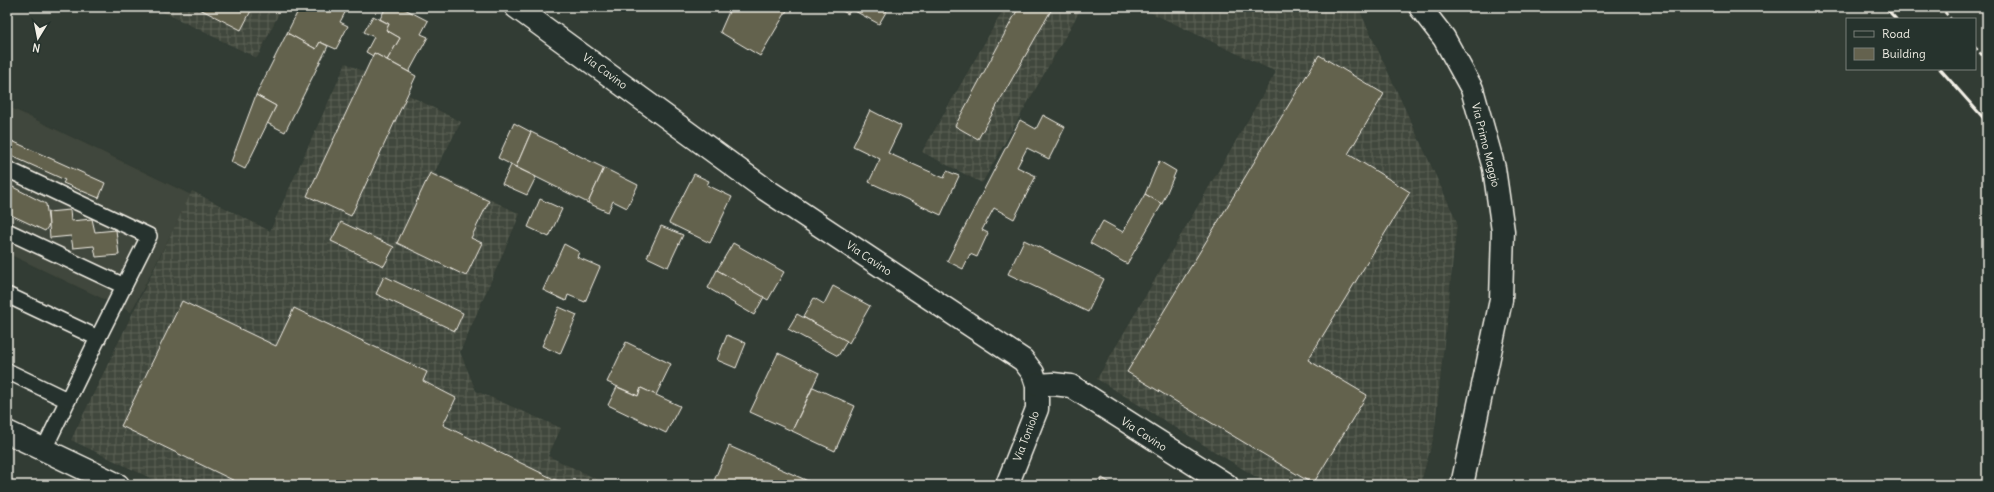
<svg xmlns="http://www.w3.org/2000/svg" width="1994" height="492" font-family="Delius,sans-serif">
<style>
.built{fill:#41473c}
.industrial{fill:url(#industrial-grid)}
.building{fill:#64624e;stroke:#f4f1e8}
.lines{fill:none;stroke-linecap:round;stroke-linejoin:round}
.service-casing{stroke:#f4f1e8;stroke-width:18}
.minor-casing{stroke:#f4f1e8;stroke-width:25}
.tertiary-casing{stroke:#f4f1e8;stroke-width:25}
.path{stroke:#f4f1e8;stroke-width:2.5;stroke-dasharray:4 3;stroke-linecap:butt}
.service{stroke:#26332d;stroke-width:15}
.minor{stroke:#26332d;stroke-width:22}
.tertiary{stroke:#26332d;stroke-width:22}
.rail{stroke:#f4f1e8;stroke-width:3}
.labels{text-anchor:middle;stroke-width:3;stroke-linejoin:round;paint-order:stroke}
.street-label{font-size:11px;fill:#f4f1e8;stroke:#26332d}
</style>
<defs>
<pattern id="industrial-grid" width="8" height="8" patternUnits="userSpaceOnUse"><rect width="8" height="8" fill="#41473c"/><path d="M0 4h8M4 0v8" fill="none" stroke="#5d6258"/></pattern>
</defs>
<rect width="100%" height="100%" fill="#323c34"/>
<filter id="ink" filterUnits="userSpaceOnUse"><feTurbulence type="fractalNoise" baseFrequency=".025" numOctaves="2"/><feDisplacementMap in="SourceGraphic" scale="8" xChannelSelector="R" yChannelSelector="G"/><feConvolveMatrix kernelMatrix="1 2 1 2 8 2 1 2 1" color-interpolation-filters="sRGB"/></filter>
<g filter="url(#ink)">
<path class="built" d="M 7,106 L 191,195 L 131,312 L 7,253 Z"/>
<g class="industrial">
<path d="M 153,7 L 282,7 L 257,58 Z"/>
<path d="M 1005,7 L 1082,7 L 982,183 L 922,152 Z"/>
<path d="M 1139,7 L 1358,7 L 1457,222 L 1434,436 L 1420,485 L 1269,485 L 1097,379 L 1276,72 Z"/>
<path d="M 346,63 L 461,122 L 434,173 L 520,214 L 460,352 L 476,391 L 561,428 L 548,456 L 609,485 L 165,485 L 71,440 L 192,191 L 270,231 Z"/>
</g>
<g class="building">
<path d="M 196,7 L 253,7 L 241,30 Z"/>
<path d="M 300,7 L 348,7 L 340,22 L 348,26 L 336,49 L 320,42 L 316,49 L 287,33 Z"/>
<path d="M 386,7 L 401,7 L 428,21 L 421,34 L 428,37 L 409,72 L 387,60 L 400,38 L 386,30 L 389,24 L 380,19 Z"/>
<path d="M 731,7 L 789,7 L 760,56 L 720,32 Z"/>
<path d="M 835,7 L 889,7 L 879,24 L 851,9 L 848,14 Z"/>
<path d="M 1019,7 L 1053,7 L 978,139 L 955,126 Z"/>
<path d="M 373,16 L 389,24 L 386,30 L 400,38 L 387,60 L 374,53 L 373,56 L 366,52 L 374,37 L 364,32 Z"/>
<path d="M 287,33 L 316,49 L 320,42 L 328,46 L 285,132 L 267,123 L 276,106 L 256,95 Z"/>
<path d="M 374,53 L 416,76 L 351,216 L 307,196 Z"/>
<path d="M 1319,55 L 1384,94 L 1348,154 L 1410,192 L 1308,360 L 1367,395 L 1313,484 L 1127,372 Z"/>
<path d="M 256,95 L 276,106 L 245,169 L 231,162 Z"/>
<path d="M 870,110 L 901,126 L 888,153 L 944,178 L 947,171 L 959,176 L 941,215 L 869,182 L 880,159 L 853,146 Z"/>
<path d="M 1043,115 L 1065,127 L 1049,159 L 1027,148 L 1017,167 L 1036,176 L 1014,219 L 994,208 L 982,230 L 988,233 L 977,257 L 970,254 L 963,269 L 947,261 L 1020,120 L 1036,129 Z"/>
<path d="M 514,123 L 531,132 L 516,167 L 498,158 Z"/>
<path d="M 531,132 L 604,168 L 588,203 L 516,167 Z"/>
<path d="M 12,141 L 105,183 L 99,198 L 63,183 L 65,180 L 7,154 Z"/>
<path d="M 1159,161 L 1176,171 L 1162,204 L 1145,194 Z"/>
<path d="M 511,165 L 536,177 L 527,195 L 502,184 Z"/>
<path d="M 604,168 L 638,185 L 627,208 L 613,201 L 608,212 L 588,203 Z"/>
<path d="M 430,173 L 489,201 L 471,238 L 482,243 L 466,276 L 397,243 Z"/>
<path d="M 694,174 L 709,181 L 707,185 L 732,197 L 710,243 L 669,223 Z"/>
<path d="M 7,184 L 46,204 L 49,225 L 45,231 L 7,213 Z"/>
<path d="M 1145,194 L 1162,204 L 1127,264 L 1090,243 L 1103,221 L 1123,232 Z"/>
<path d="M 540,199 L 562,209 L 549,237 L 528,227 Z"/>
<path d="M 70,210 L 71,221 L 92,219 L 95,232 L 116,230 L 119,255 L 96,257 L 94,246 L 73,248 L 71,236 L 50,238 L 48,212 Z"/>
<path d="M 341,222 L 394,247 L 384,266 L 331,241 Z"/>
<path d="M 661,226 L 683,235 L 668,267 L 647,257 Z"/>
<path d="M 1024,240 L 1104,279 L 1088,312 L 1008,274 Z"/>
<path d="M 733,243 L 784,272 L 768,300 L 717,270 Z"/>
<path d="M 564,244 L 579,252 L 577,257 L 600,267 L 585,302 L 568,295 L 566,301 L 543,290 Z"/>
<path d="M 717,270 L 764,297 L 754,315 L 708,288 Z"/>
<path d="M 384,276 L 463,313 L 455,331 L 376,294 Z"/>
<path d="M 833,286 L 870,306 L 849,343 L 803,317 L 814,298 L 824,304 Z"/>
<path d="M 182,301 L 276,346 L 294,308 L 427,372 L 423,381 L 456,398 L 443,425 L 566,485 L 243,485 L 121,426 Z"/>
<path d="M 559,307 L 577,315 L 560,354 L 542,346 Z"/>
<path d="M 797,314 L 847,341 L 838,356 L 788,329 Z"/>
<path d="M 727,335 L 746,343 L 736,368 L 717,360 Z"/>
<path d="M 626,342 L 671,364 L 656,395 L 641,388 L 638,396 L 607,382 Z"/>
<path d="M 778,353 L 819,373 L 792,431 L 750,412 Z"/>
<path d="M 617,387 L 638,396 L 641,388 L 680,406 L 666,433 L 608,405 Z"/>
<path d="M 813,387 L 855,406 L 835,451 L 792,431 Z"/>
<path d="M 729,446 L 817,485 L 716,485 L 713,483 Z"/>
<path d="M 1102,478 L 1114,485 L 1099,485 Z"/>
</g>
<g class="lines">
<defs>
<g id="service">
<path d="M 7,169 L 149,236 L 124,286"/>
<path d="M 7,231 L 124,286 L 98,338"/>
<path d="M 7,295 L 98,338 L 44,449"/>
<path d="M 7,371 L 67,400"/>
</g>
<g id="minor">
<path d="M 516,7 L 765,189 L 1023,360 L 1033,373 L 1037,385 L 1037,409 L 1007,485"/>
<path d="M 1037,385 L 1053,384 L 1071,386 L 1227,485"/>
</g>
<g id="tertiary">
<path d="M 1420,7 L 1444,38 L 1472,89 L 1494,168 L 1503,231 L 1501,300 L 1462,485"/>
<path d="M 7,432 L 118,485"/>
</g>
</defs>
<use href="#service" class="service-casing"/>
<use href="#minor" class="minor-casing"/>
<use href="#tertiary" class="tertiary-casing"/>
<g class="path">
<path d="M 1940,7 L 1951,19"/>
<path d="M 1975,47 L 1987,61"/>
</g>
<use href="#service" class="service"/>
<use href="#minor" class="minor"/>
<use href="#tertiary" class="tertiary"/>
<g class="rail">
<path d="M 1885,7 L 1896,19"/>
<path d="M 1940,69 L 1987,122"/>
</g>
</g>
</g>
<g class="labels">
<g class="street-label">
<text transform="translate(605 71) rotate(36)" y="4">Via Cavino</text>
<text transform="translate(1486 145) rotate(76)" y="4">Via Primo Maggio</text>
<text transform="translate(869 258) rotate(34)" y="4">Via Cavino</text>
<text transform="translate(1144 434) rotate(33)" y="4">Via Cavino</text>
<text transform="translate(1026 436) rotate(-69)" y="4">Via Toniolo</text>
</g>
</g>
<rect width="1994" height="492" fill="none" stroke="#26332d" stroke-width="24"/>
<rect x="12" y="12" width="1970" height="468" fill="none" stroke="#f4f1e8" stroke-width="1.5" filter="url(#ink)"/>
<rect x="1846" y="18" width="130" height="52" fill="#26332d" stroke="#787f78"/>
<rect x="1854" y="31" width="20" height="6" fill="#26332d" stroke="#787f78"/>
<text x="1882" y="38" font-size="12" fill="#f4f1e8">Road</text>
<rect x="1854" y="48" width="20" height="12" fill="#64624e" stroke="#787f78"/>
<text x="1882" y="58" font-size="12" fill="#f4f1e8">Building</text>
<g transform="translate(38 38) rotate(190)" stroke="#26332d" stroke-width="3" paint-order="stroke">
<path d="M0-3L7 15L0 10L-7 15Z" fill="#f4f1e8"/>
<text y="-6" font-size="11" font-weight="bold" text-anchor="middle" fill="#f4f1e8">N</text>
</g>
</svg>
